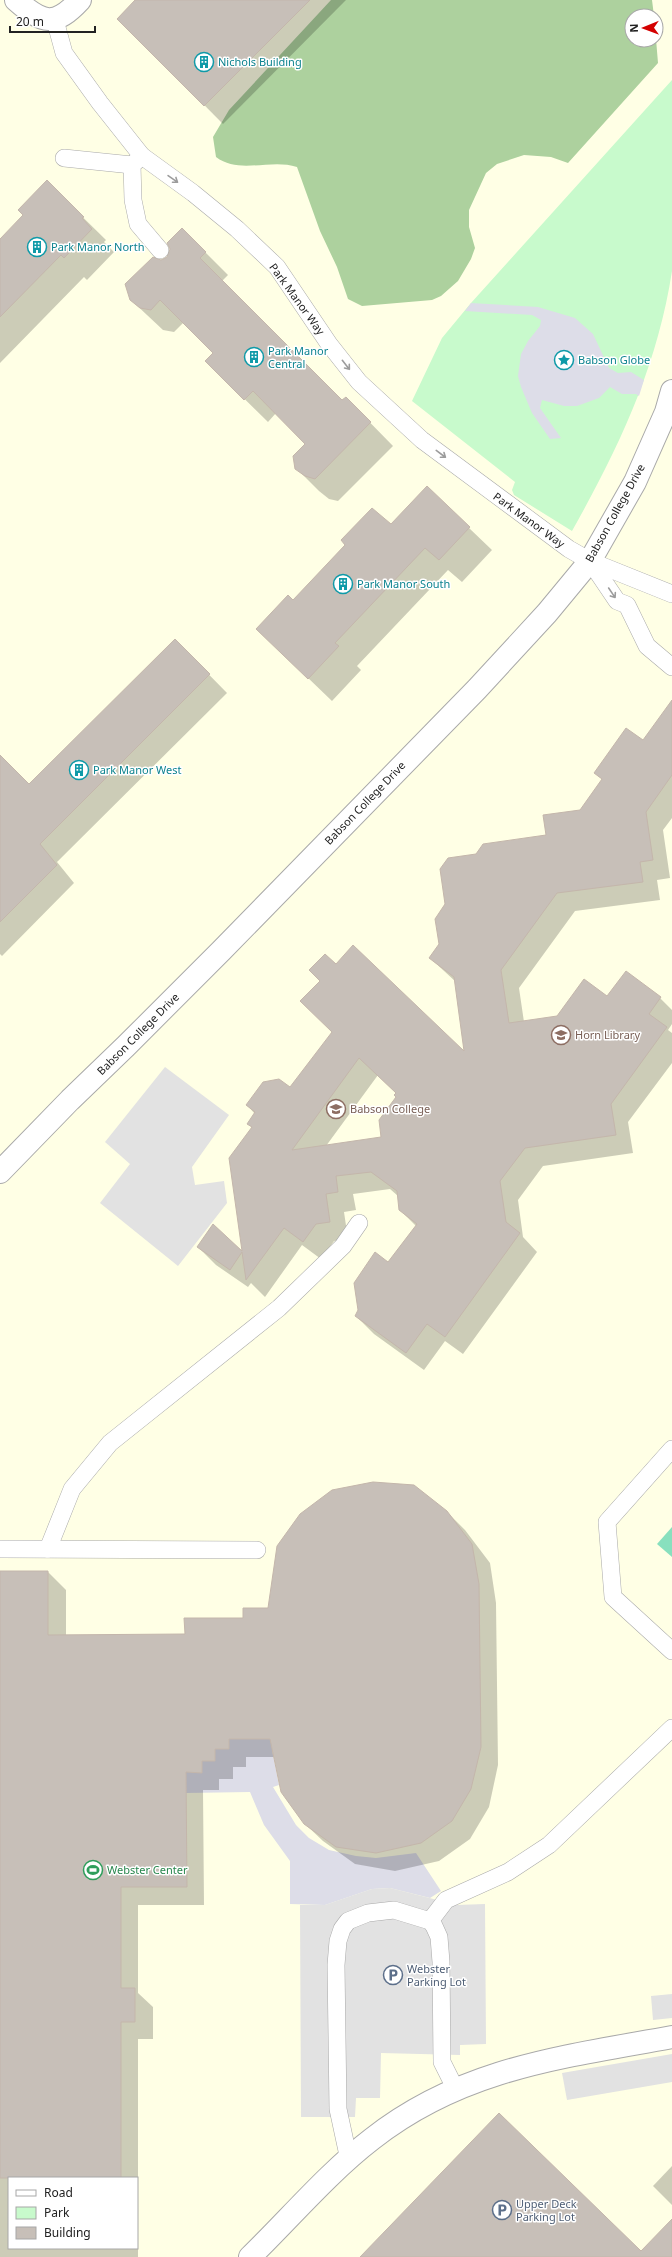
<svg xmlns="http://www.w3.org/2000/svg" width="672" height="2257" font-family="'Noto Sans',sans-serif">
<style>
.education{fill:#ffffe5;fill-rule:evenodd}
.forest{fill:#add19e}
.park{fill:#c8facc}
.pitch{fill:#88e0be}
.parking{fill:#e2e2e2}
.plaza{fill:#dddde8}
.shadow{fill:#0003;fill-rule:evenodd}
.building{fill:#c7bfb8;stroke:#c4b6ab;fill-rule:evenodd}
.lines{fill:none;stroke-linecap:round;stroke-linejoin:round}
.service-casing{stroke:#a9a9a9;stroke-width:18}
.minor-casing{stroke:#a9a9a9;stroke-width:24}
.service{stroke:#fff;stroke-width:17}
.minor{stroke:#fff;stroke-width:22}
.oneway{stroke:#9c9c9c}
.labels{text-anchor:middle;stroke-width:3;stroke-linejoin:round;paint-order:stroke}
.culture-label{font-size:11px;fill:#0d838f;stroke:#fff;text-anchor:start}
.street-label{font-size:11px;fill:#222;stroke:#fff}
.education-label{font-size:11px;fill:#785e54;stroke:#fff;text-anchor:start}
.leisure-label{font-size:11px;fill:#27864d;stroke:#fff;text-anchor:start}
.service-label{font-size:11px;fill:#4e5e75;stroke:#fff;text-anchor:start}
</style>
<rect width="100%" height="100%" fill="#f2efe9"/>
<path class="education" d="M 0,0 L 672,0 L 672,2257 L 0,2257 ZM 632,16 L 656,16 L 656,40 L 632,40 ZM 9,2178 L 137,2178 L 137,2248 L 9,2248 Z"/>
<path class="forest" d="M 331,0 L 652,0 L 654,16 L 632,16 L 632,40 L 656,39 L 658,63 L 568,163 L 551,157 L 524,155 L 497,164 L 486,173 L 469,210 L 469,227 L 475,248 L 471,259 L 458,281 L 441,296 L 432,300 L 362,306 L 348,299 L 337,267 L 320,231 L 297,167 C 270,158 240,175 216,157 L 213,137 L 229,110 Z"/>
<path class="park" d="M 672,80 L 672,271 C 657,368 619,447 572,531 L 514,495 L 512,490 L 515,482 L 412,401 L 442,338 L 471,303 Z"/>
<path class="pitch" d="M 672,1527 L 672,1557 L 657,1544 Z"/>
<g class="parking">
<path d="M 165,1067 L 229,1115 L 192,1167 L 195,1185 L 224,1181 L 227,1203 L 178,1266 L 100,1203 L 130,1164 L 105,1142 Z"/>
<path d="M 390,1888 L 457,1905 L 485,1904 L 486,2044 L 460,2045 L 460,2055 L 381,2053 L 380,2098 L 356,2098 L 355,2117 L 301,2117 L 300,1905 L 325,1905 L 372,1889 Z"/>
<path d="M 672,1994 L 672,2018 L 653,2020 L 651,1996 Z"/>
<path d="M 672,2054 L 672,2082 L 567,2100 L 562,2073 Z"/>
</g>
<g class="plaza">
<path d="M 471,303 L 538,307 L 575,318 L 593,334 L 609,368 L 618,373 L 631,372 L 644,380 L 639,396 L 636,394 L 622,394 L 610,387 L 599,398 L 577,406 L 564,406 L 542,400 L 540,408 L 561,438 L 550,439 L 532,413 L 521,387 L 518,376 L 521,354 L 528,341 L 540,326 L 541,320 L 532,315 L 465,311 Z"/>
<path d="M 229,1739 L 272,1739 L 272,1750 L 279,1785 L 273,1787 L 296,1825 L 309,1838 L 329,1850 L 356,1856 L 376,1858 L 416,1853 L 441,1891 L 430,1898 L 390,1888 L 372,1889 L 325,1905 L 290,1904 L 290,1861 L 264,1825 L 250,1792 L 186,1793 L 186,1772 L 202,1772 L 202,1761 L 215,1761 L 215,1749 L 229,1749 Z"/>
</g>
<g class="shadow">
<path d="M 136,0 L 346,0 L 223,124 L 118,18 Z"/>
<path d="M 47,182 L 106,240 L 104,242 L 114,252 L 87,280 L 84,277 L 0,363 L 0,240 L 25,215 Z"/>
<path d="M 182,229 L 228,275 L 222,281 L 342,402 L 346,398 L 393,446 L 338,501 L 329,499 L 319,491 L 296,468 L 307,444 L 276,413 L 268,422 L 206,361 L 214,353 L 184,322 L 174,332 L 163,330 L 131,300 L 161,261 L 168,258 Z"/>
<path d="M 391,525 L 469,528 L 492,550 L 462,582 L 448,570 L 357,666 L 361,670 L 332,701 L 280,651 L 293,601 L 347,545 Z"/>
<path d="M 175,640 L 227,693 L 57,862 L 74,883 L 2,956 L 0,954 L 0,756 L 29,786 Z"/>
<path d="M 672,724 L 672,818 L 663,830 L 670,878 L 657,880 L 660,900 L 575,911 L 519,988 L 524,1022 L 557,1017 L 607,998 L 660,998 L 672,1010 L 672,1024 L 668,1030 L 672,1033 L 672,1063 L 628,1122 L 633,1153 L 543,1166 L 518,1200 L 523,1237 L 537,1252 L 463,1354 L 445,1341 L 424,1370 L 374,1334 L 356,1316 L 388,1263 L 416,1226 L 400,1210 L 398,1196 L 390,1189 L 353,1194 L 356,1210 L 344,1212 L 348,1239 L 334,1241 L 321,1259 L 302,1245 L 265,1297 L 251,1283 L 248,1287 L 216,1265 L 198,1247 L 213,1226 L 244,1254 L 253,1128 L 248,1124 L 255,1114 L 247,1105 L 290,1089 L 333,1032 L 336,965 L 465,1054 L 456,982 L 430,958 L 440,944 L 476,855 L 547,835 L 581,811 L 603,780 L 595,773 ZM 378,1075 L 397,1094 L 382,1138 L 326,1146 Z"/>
<path d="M 447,1512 L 465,1530 L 490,1563 L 496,1603 L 498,1765 L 489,1807 L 470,1839 L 439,1861 L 395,1871 L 355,1864 L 323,1841 L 304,1823 L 274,1757 L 246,1757 L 246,1767 L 233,1767 L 233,1779 L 219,1779 L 219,1790 L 203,1790 L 204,1905 L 138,1905 L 138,1993 L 153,2007 L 153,2039 L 138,2039 L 138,2257 L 0,2257 L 0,1572 L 48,1572 L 66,1590 L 66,1636 L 186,1635 L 244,1619 L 269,1609 ZM 9,2178 L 137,2178 L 137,2248 L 9,2248 Z"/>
<path d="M 672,2166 L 672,2205 L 653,2186 Z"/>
</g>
<g class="building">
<path d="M 135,0 L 310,0 L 204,106 L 117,19 Z"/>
<path d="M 47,180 L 84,217 L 82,218 L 92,229 L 64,258 L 61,255 L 0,317 L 0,239 L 23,215 L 18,210 Z"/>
<path d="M 182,228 L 206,252 L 200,258 L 342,400 L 346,397 L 371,422 L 315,479 L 305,476 L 295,469 L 293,456 L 305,444 L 253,391 L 244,400 L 205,361 L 213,353 L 160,300 L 151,310 L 140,308 L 130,300 L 125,284 L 153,257 L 161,260 L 167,257 L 170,249 L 167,243 Z"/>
<path d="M 427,486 L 470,527 L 439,560 L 425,548 L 335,643 L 339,646 L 308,679 L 256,629 L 288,595 L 293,600 L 345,545 L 341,540 L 372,508 L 391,524 Z"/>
<path d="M 175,639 L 210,674 L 40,844 L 57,865 L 0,922 L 0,755 L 29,784 Z"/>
<path d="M 672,700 L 672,775 L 646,812 L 653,860 L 640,862 L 643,882 L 557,893 L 501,970 L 509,1023 L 557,1016 L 584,979 L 607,996 L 626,971 L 661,997 L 649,1014 L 667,1027 L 611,1104 L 616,1135 L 525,1148 L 500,1181 L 506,1222 L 520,1233 L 445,1337 L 427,1324 L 406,1353 L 355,1316 L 358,1310 L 354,1283 L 375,1252 L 388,1262 L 417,1224 L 399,1210 L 397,1191 L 371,1172 L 336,1176 L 338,1192 L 326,1194 L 330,1222 L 316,1224 L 303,1242 L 284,1228 L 246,1280 L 242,1252 L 230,1270 L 197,1247 L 213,1224 L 242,1251 L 229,1158 L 252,1127 L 247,1124 L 255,1112 L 246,1105 L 263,1082 L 279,1079 L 290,1087 L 332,1032 L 300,1001 L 320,981 L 309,970 L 325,954 L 336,964 L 353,945 L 464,1051 L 454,977 L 429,958 L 439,944 L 435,919 L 445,904 L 440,869 L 448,858 L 476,854 L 483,844 L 546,835 L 543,815 L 580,810 L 602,779 L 594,773 L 626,728 L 643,740 ZM 359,1058 L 396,1093 L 394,1095 L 396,1097 L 379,1120 L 381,1137 L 292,1150 Z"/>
<path d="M 373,1482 L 414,1485 L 447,1511 L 472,1544 L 479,1584 L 481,1747 L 471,1789 L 452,1821 L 421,1843 L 376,1853 L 336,1847 L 304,1824 L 281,1792 L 270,1739 L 229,1739 L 229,1749 L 215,1749 L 215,1761 L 202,1761 L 202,1773 L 186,1772 L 187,1887 L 121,1887 L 121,1988 L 135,1988 L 135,2022 L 121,2022 L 121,2178 L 0,2178 L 0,1571 L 48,1571 L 48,1635 L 185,1634 L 184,1618 L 243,1618 L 243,1608 L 268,1608 L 277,1546 L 300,1514 L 332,1490 Z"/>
<path d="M 499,2113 L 641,2251 L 672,2219 L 672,2257 L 360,2257 Z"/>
</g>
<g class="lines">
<defs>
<g id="service">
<path d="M 55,20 L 64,53 L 100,103 L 142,156 L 193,193 L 237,229 L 277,267 L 329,344 L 359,382 L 422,440 L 569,549 L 590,561 L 672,594"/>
<path d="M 142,156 L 132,165 L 133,200 L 138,224 L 160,250"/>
<path d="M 64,158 L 132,165"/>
<path d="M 590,561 L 617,601 L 627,605 L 647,646 L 672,667"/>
<path d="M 672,1449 L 607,1522 L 613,1597 L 672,1651"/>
<path d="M 0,1549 L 257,1550"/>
<path d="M 48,1549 L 72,1489 L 110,1443 L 279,1308 L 343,1246 L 359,1223"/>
<path d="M 430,1921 L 446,1900 L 508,1872 L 549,1845 L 672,1728"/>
<path d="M 349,2160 L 338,2109 L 336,1965 L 338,1941 L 342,1929 L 348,1921 L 368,1913 L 394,1910 L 430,1921 L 434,1926 L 439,1937 L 441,1962 L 442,2062 L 455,2088"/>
</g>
<g id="minor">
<path d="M 16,0 C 43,24 55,27 80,0"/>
<path d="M 0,1172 L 70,1100 L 126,1046 L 221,951 L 477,689 L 547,613 L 590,561 L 635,482 L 666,412 L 672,391"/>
<path d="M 250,2257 C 289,2219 329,2172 372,2139 C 462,2068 563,2057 672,2037"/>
</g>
</defs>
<use href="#service" class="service-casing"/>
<use href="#minor" class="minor-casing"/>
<use href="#service" class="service"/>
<use href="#minor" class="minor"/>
</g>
<defs><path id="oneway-shaft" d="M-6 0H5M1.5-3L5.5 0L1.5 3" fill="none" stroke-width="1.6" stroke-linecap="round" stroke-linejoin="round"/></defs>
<g class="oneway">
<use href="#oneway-shaft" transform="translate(173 179) rotate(35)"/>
<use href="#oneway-shaft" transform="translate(346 365) rotate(52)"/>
<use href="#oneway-shaft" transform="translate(441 454) rotate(37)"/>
<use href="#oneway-shaft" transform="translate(612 593) rotate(56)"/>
</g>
<defs>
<symbol id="building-ring" viewBox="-11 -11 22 22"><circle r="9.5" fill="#fff" stroke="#0f9aa8" stroke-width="1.5"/><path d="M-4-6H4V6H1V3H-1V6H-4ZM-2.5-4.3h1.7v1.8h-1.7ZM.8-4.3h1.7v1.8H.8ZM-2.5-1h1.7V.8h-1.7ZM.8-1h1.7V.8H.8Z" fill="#0f9aa8"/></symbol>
<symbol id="sight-ring" viewBox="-11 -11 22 22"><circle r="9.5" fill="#fff" stroke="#0f9aa8" stroke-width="1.5"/><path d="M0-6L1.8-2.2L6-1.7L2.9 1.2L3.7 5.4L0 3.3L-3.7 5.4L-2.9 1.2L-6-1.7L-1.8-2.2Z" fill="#0f9aa8"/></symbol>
<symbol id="university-ring" viewBox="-11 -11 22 22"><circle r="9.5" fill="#fff" stroke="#8d6e63" stroke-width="1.5"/><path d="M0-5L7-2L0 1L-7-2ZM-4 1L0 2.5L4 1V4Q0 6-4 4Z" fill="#8d6e63"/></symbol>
<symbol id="stadium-ring" viewBox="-11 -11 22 22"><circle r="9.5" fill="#fff" stroke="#2e9e5b" stroke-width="1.5"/><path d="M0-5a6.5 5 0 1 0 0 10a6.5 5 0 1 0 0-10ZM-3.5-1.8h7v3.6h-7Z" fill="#2e9e5b"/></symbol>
<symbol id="parking-ring" viewBox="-11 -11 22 22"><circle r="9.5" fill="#fff" stroke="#5c6f8a" stroke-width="1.5"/><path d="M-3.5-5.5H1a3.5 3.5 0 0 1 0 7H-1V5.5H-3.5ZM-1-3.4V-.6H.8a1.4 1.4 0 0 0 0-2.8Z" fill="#5c6f8a"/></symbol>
</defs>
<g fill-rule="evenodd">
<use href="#building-ring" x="193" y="51" width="22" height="22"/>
<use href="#building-ring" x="26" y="236" width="22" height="22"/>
<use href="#building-ring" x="243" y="346" width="22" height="22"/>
<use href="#sight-ring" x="553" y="349" width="22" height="22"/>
<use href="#building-ring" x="332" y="573" width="22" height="22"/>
<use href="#building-ring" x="68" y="759" width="22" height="22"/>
<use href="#university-ring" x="550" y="1024" width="22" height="22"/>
<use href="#university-ring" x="325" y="1098" width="22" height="22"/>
<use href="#stadium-ring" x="82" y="1859" width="22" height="22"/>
<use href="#parking-ring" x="382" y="1964" width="22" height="22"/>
<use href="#parking-ring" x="491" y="2199" width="22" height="22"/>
</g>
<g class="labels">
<g class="culture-label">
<text x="218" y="66">Nichols Building</text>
<text x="51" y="251">Park Manor North</text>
<text x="268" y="355">Park Manor<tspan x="268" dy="13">Central</tspan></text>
<text x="578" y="364">Babson Globe</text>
<text x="357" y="588">Park Manor South</text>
<text x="93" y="774">Park Manor West</text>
</g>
<g class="street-label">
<text transform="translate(297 299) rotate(54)" y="4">Park Manor Way</text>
<text transform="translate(615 513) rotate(-61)" y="4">Babson College Drive</text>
<text transform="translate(529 520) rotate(36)" y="4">Park Manor Way</text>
<text transform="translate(365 803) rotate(-46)" y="4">Babson College Drive</text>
<text transform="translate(138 1034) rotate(-45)" y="4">Babson College Drive</text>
</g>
<g class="education-label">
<text x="575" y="1039">Horn Library</text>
<text x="350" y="1113">Babson College</text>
</g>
<g class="leisure-label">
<text x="107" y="1874">Webster Center</text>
</g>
<g class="service-label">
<text x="407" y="1973">Webster<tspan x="407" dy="13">Parking Lot</tspan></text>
<text x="516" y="2208">Upper Deck<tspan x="516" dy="13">Parking Lot</tspan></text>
</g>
</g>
<rect x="8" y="2177" width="130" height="72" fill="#ffffff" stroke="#a7a7a7"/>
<rect x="16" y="2190" width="20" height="6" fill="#ffffff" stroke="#a7a7a7"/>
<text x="44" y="2197" font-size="12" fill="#222222">Road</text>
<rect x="16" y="2207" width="20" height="12" fill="#c8facc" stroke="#a7a7a7"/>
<text x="44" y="2217" font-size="12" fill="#222222">Park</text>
<rect x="16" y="2227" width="20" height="12" fill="#c7bfb8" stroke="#a7a7a7"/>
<text x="44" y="2237" font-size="12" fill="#222222">Building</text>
<g transform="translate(644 28) rotate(269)"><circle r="19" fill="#ffffff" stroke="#a7a7a7"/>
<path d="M0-3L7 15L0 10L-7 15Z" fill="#d40000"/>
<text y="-6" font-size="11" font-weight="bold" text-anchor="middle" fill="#222222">N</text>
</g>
<path d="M10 26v6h85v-6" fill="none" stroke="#222222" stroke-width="2"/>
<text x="16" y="26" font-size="12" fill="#222222" stroke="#ffffff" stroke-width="3" paint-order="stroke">20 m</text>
</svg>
